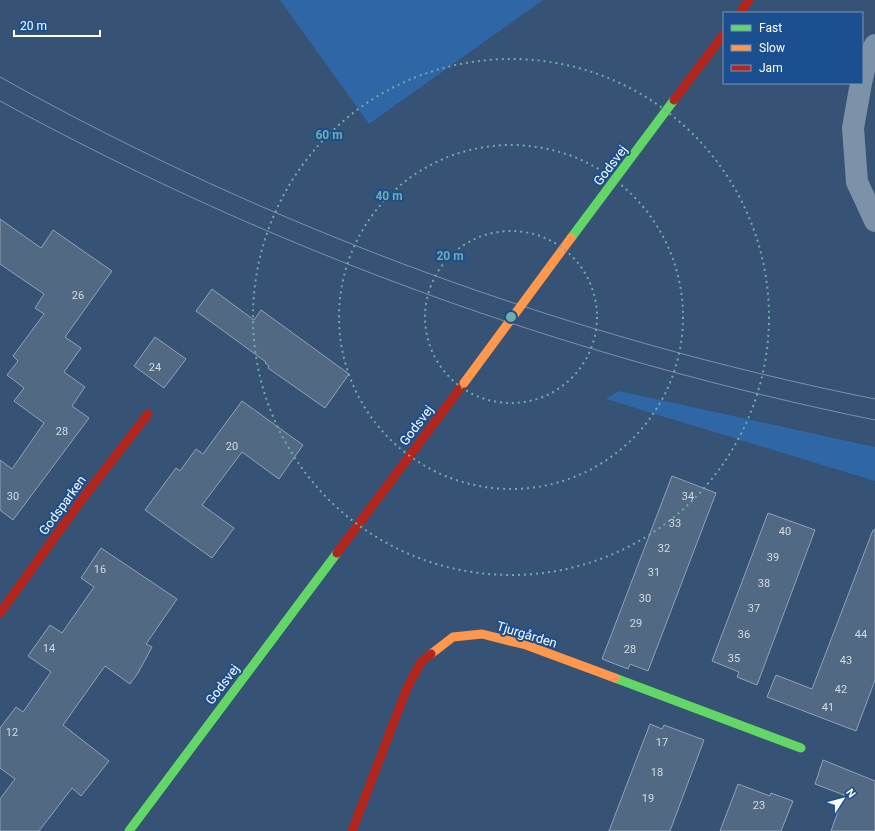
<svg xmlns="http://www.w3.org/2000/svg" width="875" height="831" font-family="Roboto,sans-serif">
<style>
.green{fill:#2f66a5}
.building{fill:#526984;stroke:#92a2b6}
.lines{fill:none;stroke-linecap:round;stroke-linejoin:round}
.street{stroke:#7d92a8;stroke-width:22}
.fast{stroke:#63d668;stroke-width:9}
.slow{stroke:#ff974d;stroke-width:9}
.jam{stroke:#b3261e;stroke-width:9}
.tram{stroke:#7e92a7;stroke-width:1}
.slow-bridge{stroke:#ff974d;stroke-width:9}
.ring{fill:none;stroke:#6fada8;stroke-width:2;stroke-dasharray:2 4}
.labels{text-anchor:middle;stroke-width:4;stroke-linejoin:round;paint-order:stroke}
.number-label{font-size:11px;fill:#d4dae0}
.street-label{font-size:13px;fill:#fff;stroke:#1b4f8f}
.centre{fill:#6fada8;stroke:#1b4f8f;stroke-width:2}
.ring-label{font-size:12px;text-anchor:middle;font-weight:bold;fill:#6fada8;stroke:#1b4f8f;stroke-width:4;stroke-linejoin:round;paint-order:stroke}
</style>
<rect width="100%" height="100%" fill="#365274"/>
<g class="green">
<path d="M 280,0 L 543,0 L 369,124 Z"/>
<path d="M 619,391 L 875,447 L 875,481 L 606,399 Z"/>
</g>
<g class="building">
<path d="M 0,219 L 41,248 L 53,230 L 112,271 L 65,337 L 81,348 L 64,372 L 85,387 L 72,406 L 89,418 L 13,520 L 0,510 L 0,460 L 12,469 L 44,423 L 14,401 L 24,388 L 7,375 L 18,361 L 13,356 L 44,314 L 35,308 L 44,294 L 0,264 Z"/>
<path d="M 212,289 L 254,320 L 261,310 L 349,374 L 325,408 L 268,368 L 269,366 L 265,363 L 266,362 L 196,311 Z"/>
<path d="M 155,337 L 186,359 L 164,388 L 134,366 Z"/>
<path d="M 242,401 L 303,445 L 279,479 L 242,452 L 202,505 L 234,528 L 212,558 L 145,510 L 176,468 L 180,471 L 196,449 L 203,454 Z"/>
<path d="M 672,476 L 716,493 L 648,671 L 630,664 L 628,669 L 602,659 Z"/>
<path d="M 768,513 L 815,530 L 757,685 L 737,677 L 739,672 L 712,661 Z"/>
<path d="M 873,530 L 875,530 L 875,680 L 856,731 L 767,697 L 776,675 L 812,689 Z"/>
<path d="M 101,548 L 177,599 L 146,644 L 152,647 L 138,673 L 130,684 L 105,666 L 63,725 L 109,761 L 81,796 L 72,788 L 39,831 L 0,831 L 0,799 L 15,779 L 0,768 L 0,728 L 16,707 L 23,712 L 51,672 L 28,656 L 50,625 L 62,633 L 94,587 L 81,578 Z"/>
<path d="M 650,724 L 662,729 L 664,725 L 704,740 L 670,831 L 609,831 Z"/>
<path d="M 823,760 L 875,781 L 875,831 L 831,831 L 844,795 L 815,784 Z"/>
<path d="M 738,784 L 770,796 L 771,793 L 793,801 L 781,831 L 720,831 Z"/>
</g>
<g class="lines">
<g class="street">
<path d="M 862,79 L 865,66 L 875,45"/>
<path d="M 861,83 L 853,128 L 857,182 L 875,221"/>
</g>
<g class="fast">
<path d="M 571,238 L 674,100"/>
<path d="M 615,678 L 801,748"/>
<path d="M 129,831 L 337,553"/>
</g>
<path class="slow" d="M 431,654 L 453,637 L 482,634 L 526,645 L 615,678"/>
<g class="jam">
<path d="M 740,13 L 749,0"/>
<path d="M 674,100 L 724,34"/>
<path d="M 337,553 L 464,383"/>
<path d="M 0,613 L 80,502 L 148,414"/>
<path d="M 352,831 L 407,688 L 421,662 L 431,654"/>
</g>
<g class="tram">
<path d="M 0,77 C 272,229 570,338 875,399"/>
<path d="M 0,101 C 276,252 567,357 875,420"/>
</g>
<path class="slow-bridge" d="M 464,383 L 571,238"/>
</g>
<g class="ring">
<circle cx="511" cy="317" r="86"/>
<circle cx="511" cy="317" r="172"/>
<circle cx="511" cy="317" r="258"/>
</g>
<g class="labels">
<g class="number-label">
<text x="78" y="299">26</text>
<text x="155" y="371">24</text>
<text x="62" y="435">28</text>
<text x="232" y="450">20</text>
<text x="13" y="500">30</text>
<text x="688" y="500">34</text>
<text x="675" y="527">33</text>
<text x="785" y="535">40</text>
<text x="664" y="552">32</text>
<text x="773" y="561">39</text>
<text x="100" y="573">16</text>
<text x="654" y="576">31</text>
<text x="764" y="587">38</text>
<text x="645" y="602">30</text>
<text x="754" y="612">37</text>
<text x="636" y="627">29</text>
<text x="744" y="638">36</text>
<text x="861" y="638">44</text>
<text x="49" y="652">14</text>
<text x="630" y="653">28</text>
<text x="734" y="662">35</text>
<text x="846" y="664">43</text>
<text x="841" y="693">42</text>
<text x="828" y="711">41</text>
<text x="12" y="736">12</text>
<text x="662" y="746">17</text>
<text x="657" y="776">18</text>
<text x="648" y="802">19</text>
<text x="759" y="809">23</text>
</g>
<g class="street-label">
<text transform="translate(610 165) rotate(-53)" y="5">Godsvej</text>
<text transform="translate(416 425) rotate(-53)" y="5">Godsvej</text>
<text transform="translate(62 505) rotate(-54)" y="5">Godsparken</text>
<text transform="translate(527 634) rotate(17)" y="5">Tjurgården</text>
<text transform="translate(222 684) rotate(-53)" y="5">Godsvej</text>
</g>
</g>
<circle cx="511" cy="317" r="6" class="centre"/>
<g class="ring-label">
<text x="329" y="139">60 m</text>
<text x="389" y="200">40 m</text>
<text x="450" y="260">20 m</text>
</g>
<rect x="723" y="12" width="140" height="72" fill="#1b4f8f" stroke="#7695bc"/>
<rect x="731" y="25" width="20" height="6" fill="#63d668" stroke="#7695bc"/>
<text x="759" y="32" font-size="12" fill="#ffffff">Fast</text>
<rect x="731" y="45" width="20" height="6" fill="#ff974d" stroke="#7695bc"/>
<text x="759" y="52" font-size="12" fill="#ffffff">Slow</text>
<rect x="731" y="65" width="20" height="6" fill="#b3261e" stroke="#7695bc"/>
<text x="759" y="72" font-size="12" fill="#ffffff">Jam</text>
<g transform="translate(843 799) rotate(54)" stroke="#1b4f8f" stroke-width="3" paint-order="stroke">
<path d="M0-3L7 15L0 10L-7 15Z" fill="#ffffff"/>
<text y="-6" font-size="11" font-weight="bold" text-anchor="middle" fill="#ffffff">N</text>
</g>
<path d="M14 30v6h86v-6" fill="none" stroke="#ffffff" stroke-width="2"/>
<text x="20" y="30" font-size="12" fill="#ffffff" stroke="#1b4f8f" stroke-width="3" paint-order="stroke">20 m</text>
</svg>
